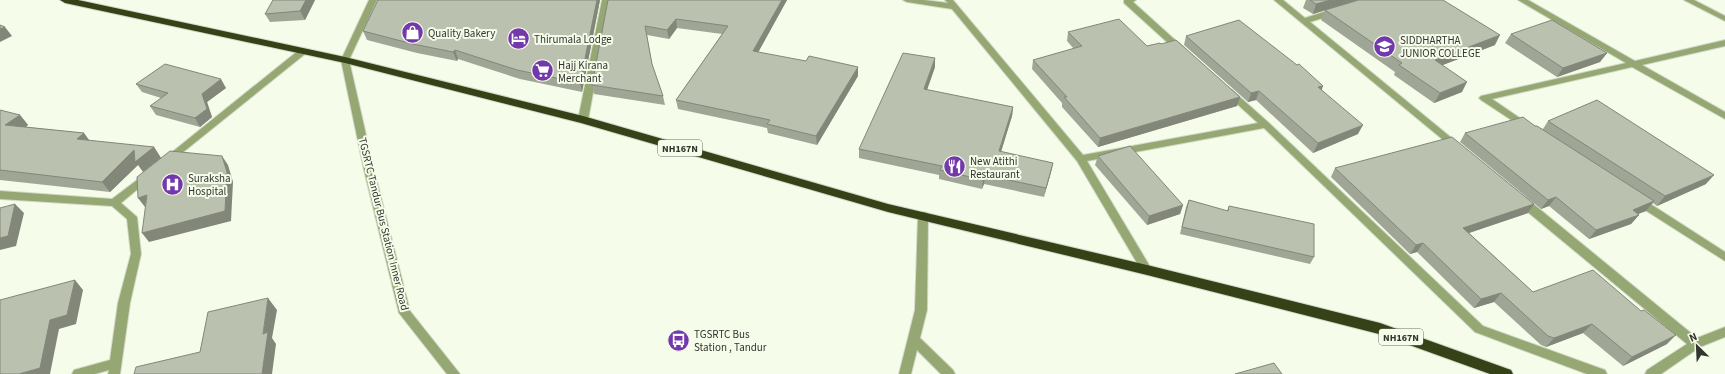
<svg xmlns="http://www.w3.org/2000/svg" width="1725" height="374" font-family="'Source Sans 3',sans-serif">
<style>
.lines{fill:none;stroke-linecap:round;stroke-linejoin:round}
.lane-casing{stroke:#d3d8c8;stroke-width:2}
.street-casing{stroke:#d3d8c8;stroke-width:2}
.highway-casing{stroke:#d3d8c8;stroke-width:2}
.lane{fill:#95a772;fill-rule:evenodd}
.street{fill:#95a772;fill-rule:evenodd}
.highway{fill:#354217;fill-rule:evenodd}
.wall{fill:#a0a696}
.shaded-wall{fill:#82877a}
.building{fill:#bac1af;stroke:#82877a}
.labels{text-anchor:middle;stroke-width:4;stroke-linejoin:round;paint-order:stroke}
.shield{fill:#f6fcea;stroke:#6e7166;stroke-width:1}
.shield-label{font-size:10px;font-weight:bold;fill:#33352e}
.poi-label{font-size:11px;fill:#33352e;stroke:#f6fcea;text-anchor:start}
.street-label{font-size:11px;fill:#33352e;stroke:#f6fcea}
</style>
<rect width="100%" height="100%" fill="#f6fcea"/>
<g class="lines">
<defs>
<g id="lane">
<path d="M 345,57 L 349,60 L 374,170 L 410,311 L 460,374 L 447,374 L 399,313 L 364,170 L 341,60 Z"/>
<path d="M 923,212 L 927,213 L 928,216 L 927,310 L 920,338 L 953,370 L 955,374 L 941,374 L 917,350 L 911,374 L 899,374 L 915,310 L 918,216 L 919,213 Z"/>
</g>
<g id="street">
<path d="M 369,0 L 377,0 L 349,60 L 348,62 L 342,62 L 341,60 Z"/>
<path d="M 602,0 L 610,0 L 588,120 L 583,123 L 578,120 Z"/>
<path d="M 903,0 L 924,0 L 948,3 L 945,0 L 953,0 L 1083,155 L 1258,123 L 1224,92 L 1229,89 L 1232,90 L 1269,123 L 1483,326 L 1605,370 L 1607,374 L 1587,374 L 1475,332 L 1264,128 L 1087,161 L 1152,270 L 1151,273 L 1147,274 L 1143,273 L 1077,161 L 952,9 L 907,2 Z"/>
<path d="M 1124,0 L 1136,0 L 1133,2 L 1184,48 L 1185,50 L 1184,52 L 1178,52 L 1124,3 Z"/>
<path d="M 1274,0 L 1283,0 L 1305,18 L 1333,9 L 1339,9 L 1339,13 L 1310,22 L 1459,144 L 1461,146 L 1459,148 L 1453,148 Z"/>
<path d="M 1518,0 L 1528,0 L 1635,61 L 1725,40 L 1725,46 L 1642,65 L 1725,112 L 1725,119 L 1632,67 L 1492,99 L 1533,127 L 1528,130 L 1525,129 L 1481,100 L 1479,98 L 1481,96 L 1626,63 Z"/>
<path d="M 1684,0 L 1694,0 L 1725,16 L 1725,21 Z"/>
<path d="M 302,49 L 305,50 L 306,52 L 305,54 L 172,161 L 166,161 L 164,159 L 166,157 L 299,50 Z"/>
<path d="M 148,173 L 153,176 L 151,178 L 121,203 L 137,217 L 141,254 L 130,303 L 120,374 L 108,374 L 109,370 L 95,374 L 72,374 L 74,370 L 110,360 L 118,303 L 131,254 L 127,219 L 112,206 L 0,199 L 0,191 L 112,199 L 145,174 Z"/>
<path d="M 1638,196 L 1725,252 L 1725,261 L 1634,203 L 1633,200 L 1634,197 Z"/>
<path d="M 1522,197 L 1526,198 L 1697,338 L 1725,327 L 1725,337 L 1700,347 L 1661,374 L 1645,374 L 1647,370 L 1687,344 L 1518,204 L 1517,201 L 1518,198 Z"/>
</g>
<path id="highway" d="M 60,0 L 78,0 L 345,57 L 583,116 L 888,204 L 1147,265 L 1380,323 L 1511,370 L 1513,374 L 1490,374 L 1379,334 L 1147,275 L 888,212 L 581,123 L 345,63 L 65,3 Z"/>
</defs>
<use href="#lane" class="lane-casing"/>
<use href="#street" class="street-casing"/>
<use href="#highway" class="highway-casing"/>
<use href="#lane" class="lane"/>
<use href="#street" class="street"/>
<use href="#highway" class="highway"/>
</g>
<g class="wall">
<path d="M 273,0 L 315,0 L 305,20 L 270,22 L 265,14 Z"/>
<path d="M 600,0 L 582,92 L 520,79 L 458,59 L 457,61 L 417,53 L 367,40 L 363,31 Z"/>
<path d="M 608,0 L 787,0 L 758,52 L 858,76 L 817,145 L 768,133 L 767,128 L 678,109 L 676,100 L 722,34 L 677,28 L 669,39 L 647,35 L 652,65 L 663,96 L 665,105 L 594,94 L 592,85 Z"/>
<path d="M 1306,0 L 1358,0 L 1313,14 L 1303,8 Z"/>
<path d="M 1325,10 L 1495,45 L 1442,65 L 1462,92 L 1434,103 L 1394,75 L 1395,72 L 1321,20 Z"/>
<path d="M 1068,32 L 1147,46 L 1240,97 L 1237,106 L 1098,147 L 1062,107 L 1062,103 L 1032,69 L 1033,60 L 1074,49 L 1067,41 Z"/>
<path d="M 1511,34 L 1607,53 L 1600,62 L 1557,77 L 1505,43 Z"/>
<path d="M 1186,36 L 1322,90 L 1358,134 L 1313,153 L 1256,100 L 1248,102 L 1184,45 Z"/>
<path d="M 935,67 L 927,90 L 1013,107 L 1012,116 L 1001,152 L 1053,163 L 1051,172 L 1044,197 L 984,184 L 982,189 L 939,179 L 939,175 L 859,158 L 859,149 Z"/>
<path d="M 136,84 L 226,88 L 207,102 L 212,117 L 200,127 L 156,115 L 150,106 L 161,98 L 142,92 Z"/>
<path d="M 0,110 L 20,115 L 28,125 L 26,127 L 84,133 L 89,141 L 154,147 L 161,158 L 138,165 L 110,192 L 0,180 Z"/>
<path d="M 1548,121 L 1706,184 L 1657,206 L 1653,203 L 1646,211 L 1638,214 L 1639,215 L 1631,224 L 1589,239 L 1549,206 L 1541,209 L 1460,142 L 1465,133 L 1535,126 L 1543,129 Z"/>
<path d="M 1098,156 L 1183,205 L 1180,214 L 1147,225 L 1095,165 Z"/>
<path d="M 1335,168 L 1528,213 L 1469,233 L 1533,292 L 1667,344 L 1623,366 L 1583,333 L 1546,347 L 1541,345 L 1494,302 L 1474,308 L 1417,252 L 1410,254 L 1331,177 Z"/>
<path d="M 1189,200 L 1227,211 L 1229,206 L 1314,257 L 1310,264 L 1180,234 L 1186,207 Z"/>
</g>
<g class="shaded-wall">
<path d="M 306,0 L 315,0 L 305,20 L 300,11 Z"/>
<path d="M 597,0 L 600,0 L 582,92 L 580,83 Z"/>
<path d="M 782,0 L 787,0 L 754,60 L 753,51 Z"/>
<path d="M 1331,0 L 1358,0 L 1313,14 L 1316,4 Z"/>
<path d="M 676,19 L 677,28 L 669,39 L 667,30 Z"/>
<path d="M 5,27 L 12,36 L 0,42 L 0,29 Z"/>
<path d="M 1500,35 L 1495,45 L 1430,70 L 1435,60 Z"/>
<path d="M 455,50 L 458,59 L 457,61 L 453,52 Z"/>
<path d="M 1607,53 L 1600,62 L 1557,77 L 1563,68 Z"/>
<path d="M 935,58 L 935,67 L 924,98 L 924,89 Z"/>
<path d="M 858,67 L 858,76 L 817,145 L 816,136 Z"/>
<path d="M 221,79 L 226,88 L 207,102 L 212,117 L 200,127 L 195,118 L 202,94 Z"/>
<path d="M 1467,82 L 1462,92 L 1434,103 L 1440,93 Z"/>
<path d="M 1323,86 L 1320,95 L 1318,87 Z"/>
<path d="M 1259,91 L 1256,100 L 1248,102 L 1251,93 Z"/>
<path d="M 1240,97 L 1237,106 L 1098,147 L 1100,138 Z"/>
<path d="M 1013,107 L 1012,116 L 998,161 L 999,151 Z"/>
<path d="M 20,115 L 28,125 L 14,135 L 5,125 Z"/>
<path d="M 1363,125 L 1358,134 L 1313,153 L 1318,143 Z"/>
<path d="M 84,133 L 92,144 L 77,139 Z"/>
<path d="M 154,147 L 161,158 L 143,172 L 138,165 L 110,192 L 102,182 L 134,150 Z"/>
<path d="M 222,156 L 228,165 L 233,182 L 231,221 L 149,242 L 142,233 Z"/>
<path d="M 1053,163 L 1051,172 L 1044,197 L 1046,188 Z"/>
<path d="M 985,175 L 984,184 L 982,189 L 983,180 Z"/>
<path d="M 1714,175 L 1706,184 L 1657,206 L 1665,196 Z"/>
<path d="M 147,195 L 145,207 L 138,198 Z"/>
<path d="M 1556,197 L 1549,206 L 1541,209 L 1548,200 Z"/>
<path d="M 1654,201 L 1646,211 L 1625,219 L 1633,210 Z"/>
<path d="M 15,204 L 24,213 L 16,246 L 0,250 L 0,238 Z"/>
<path d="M 1534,204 L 1528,213 L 1457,237 L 1463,228 Z"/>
<path d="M 1183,205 L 1180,214 L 1147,225 L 1149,216 Z"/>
<path d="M 1639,215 L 1631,224 L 1589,239 L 1596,230 Z"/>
<path d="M 1423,243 L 1417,252 L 1410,254 L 1416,245 Z"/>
<path d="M 75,280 L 83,290 L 76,324 L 59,329 L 50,374 L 19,374 L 50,320 Z"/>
<path d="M 1501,293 L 1494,302 L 1474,308 L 1481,299 Z"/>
<path d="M 268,298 L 277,310 L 272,338 L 276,344 L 272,374 L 262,374 L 263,334 Z"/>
<path d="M 1592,324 L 1583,333 L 1546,347 L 1554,338 Z"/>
<path d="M 1676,335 L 1667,344 L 1623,366 L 1632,357 Z"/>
</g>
<g class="building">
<path d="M 273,0 L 306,0 L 300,11 L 265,14 Z"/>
<path d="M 378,0 L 597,0 L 580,83 L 517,70 L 455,50 L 453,52 L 413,44 L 363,31 Z"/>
<path d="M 608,0 L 782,0 L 753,51 L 806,61 L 809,56 L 858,67 L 816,136 L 767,124 L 770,120 L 676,100 L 728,26 L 676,19 L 667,30 L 645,26 L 652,64 L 663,96 L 592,85 Z"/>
<path d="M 1310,0 L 1331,0 L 1316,4 Z"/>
<path d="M 1359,0 L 1443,0 L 1500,35 L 1435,60 L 1467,82 L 1440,93 L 1399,65 L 1402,63 L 1325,10 Z"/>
<path d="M 1119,19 L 1147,46 L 1160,43 L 1161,44 L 1176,40 L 1240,97 L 1100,138 L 1064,97 L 1067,97 L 1033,60 L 1082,46 L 1068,32 Z"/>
<path d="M 1239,20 L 1297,65 L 1299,64 L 1323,86 L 1318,87 L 1363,125 L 1318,143 L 1259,91 L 1251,93 L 1186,36 Z"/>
<path d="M 1552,20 L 1607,53 L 1563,68 L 1511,34 Z"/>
<path d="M 0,25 L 5,27 L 0,29 Z"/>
<path d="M 903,53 L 935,58 L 924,89 L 1013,107 L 999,151 L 1053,163 L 1046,188 L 985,175 L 983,180 L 940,170 L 942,166 L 859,149 Z"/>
<path d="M 165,64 L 221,79 L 202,94 L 207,109 L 195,118 L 150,106 L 168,93 L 136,84 Z"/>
<path d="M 1597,100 L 1714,175 L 1665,196 L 1548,121 Z"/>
<path d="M 0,110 L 20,115 L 5,125 L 84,133 L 77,139 L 154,147 L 135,162 L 134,150 L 102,182 L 0,170 Z"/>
<path d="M 1523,117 L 1535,126 L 1537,126 L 1654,201 L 1633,210 L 1639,215 L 1596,230 L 1556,197 L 1548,200 L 1465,133 Z"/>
<path d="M 1452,137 L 1534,204 L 1463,228 L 1533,292 L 1593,270 L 1641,311 L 1644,310 L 1676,335 L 1632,357 L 1592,324 L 1554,338 L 1548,336 L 1501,293 L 1481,299 L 1423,243 L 1416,245 L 1335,168 Z"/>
<path d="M 1130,146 L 1183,205 L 1149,216 L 1098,156 Z"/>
<path d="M 170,151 L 222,156 L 227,172 L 225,211 L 142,233 L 147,195 L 138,198 L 137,177 Z"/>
<path d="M 1189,200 L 1228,211 L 1229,206 L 1314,224 L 1314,257 L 1182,227 Z"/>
<path d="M 15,204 L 8,236 L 0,238 L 0,208 Z"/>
<path d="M 75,280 L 67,315 L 50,320 L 40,368 L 19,374 L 0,374 L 0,300 Z"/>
<path d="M 268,298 L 263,334 L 268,332 L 262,374 L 134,374 L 136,367 L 200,352 L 208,312 Z"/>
<path d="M 1274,363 L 1282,374 L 1235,374 Z"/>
</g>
<defs>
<symbol id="shop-disc" viewBox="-11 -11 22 22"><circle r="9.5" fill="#7438ad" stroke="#f6fcea"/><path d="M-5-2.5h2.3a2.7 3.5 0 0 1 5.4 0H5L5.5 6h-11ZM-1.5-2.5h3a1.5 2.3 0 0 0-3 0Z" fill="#fff"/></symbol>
<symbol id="hotel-disc" viewBox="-11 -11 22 22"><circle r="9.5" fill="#7438ad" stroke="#f6fcea"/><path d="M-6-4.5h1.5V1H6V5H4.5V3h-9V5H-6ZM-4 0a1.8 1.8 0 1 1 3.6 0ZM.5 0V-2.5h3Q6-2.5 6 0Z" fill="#fff"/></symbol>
<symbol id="university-disc" viewBox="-11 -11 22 22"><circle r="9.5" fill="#7438ad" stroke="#f6fcea"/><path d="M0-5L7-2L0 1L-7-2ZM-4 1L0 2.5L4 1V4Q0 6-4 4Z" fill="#fff"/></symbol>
<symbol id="supermarket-disc" viewBox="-11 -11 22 22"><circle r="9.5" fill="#7438ad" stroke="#f6fcea"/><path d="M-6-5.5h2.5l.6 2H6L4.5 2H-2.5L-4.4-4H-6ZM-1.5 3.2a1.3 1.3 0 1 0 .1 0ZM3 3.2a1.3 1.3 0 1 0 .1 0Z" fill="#fff"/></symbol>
<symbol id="restaurant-disc" viewBox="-11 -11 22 22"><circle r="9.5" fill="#7438ad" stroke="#f6fcea"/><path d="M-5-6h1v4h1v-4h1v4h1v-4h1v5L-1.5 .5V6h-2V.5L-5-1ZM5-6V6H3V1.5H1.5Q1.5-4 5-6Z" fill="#fff"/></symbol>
<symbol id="hospital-disc" viewBox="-11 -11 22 22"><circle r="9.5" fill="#7438ad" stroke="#f6fcea"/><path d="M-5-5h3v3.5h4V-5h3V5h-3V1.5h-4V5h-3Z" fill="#fff"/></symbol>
<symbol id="bus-disc" viewBox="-11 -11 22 22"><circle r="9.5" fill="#7438ad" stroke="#f6fcea"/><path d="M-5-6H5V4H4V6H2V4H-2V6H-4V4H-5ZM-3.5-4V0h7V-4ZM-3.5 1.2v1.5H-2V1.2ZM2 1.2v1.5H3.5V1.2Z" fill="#fff"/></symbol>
</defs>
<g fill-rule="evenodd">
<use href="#shop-disc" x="400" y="20" width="25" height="25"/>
<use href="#hotel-disc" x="506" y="26" width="25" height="25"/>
<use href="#university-disc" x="1372" y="34" width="25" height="25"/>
<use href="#supermarket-disc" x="530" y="58" width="25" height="25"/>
<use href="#restaurant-disc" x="942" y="154" width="25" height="25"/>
<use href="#hospital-disc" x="160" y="172" width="25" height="25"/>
<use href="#bus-disc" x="666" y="328" width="25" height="25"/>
</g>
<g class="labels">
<g class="shield">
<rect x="658" y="140" width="44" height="16" rx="3"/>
<rect x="1379" y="329" width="44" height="16" rx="3"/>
</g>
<g class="shield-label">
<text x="680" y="152">NH167N</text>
<text x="1401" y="341">NH167N</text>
</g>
<g class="poi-label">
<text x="428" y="37">Quality Bakery</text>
<text x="534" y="43">Thirumala Lodge</text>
<text x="1400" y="44">SIDDHARTHA<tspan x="1400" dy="13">JUNIOR COLLEGE</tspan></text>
<text x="558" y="69">Hajj Kirana<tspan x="558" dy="13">Merchant</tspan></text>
<text x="970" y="165">New Atithi<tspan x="970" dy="13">Restaurant</tspan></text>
<text x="188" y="182">Suraksha<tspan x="188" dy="13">Hospital</tspan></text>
<text x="694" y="338">TGSRTC Bus<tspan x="694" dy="13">Station , Tandur</tspan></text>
</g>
<g class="street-label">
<text transform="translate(384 224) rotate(76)" y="4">TGSRTC Tandur Bus Station Inner Road</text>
</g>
</g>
<g transform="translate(1697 346) rotate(336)" stroke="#f6fcea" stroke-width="3" paint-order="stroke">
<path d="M0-3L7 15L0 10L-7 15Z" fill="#33352e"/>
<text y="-6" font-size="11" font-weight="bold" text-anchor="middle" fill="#33352e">N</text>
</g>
</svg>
